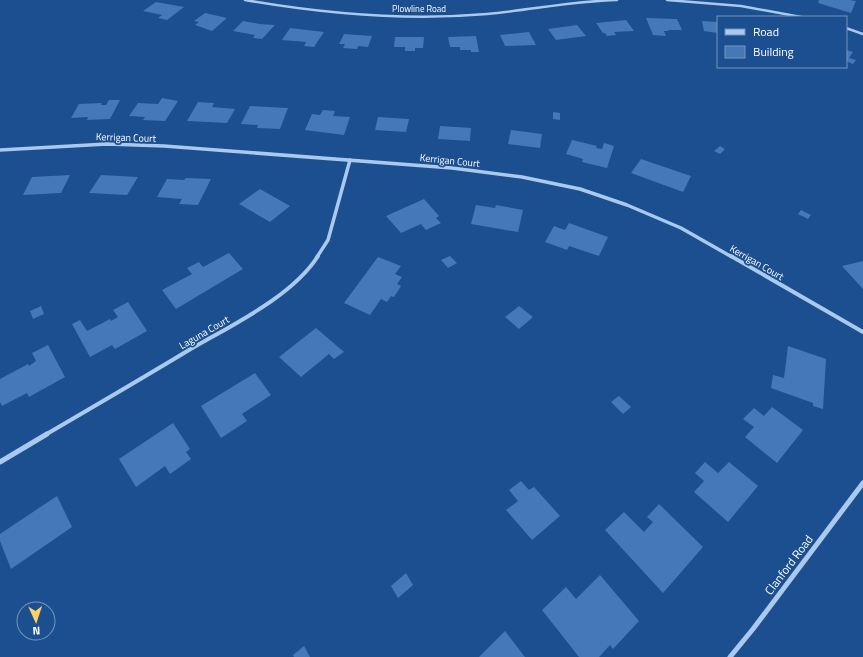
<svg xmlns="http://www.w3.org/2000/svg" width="863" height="657" font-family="'Titillium Web',sans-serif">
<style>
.building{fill:#4478b7}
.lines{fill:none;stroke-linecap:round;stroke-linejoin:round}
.street-far3{stroke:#a9c9ee;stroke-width:2.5}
.street-far2{stroke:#a9c9ee;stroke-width:3.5}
.street-far1{stroke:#a9c9ee;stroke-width:4}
.street{stroke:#a9c9ee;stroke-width:5}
.labels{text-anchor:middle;stroke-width:3.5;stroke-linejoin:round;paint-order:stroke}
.far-street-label{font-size:9px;fill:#fff;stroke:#1b4f8f}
.street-label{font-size:10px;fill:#fff;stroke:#1b4f8f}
.near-street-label{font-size:12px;fill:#fff;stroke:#1b4f8f}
</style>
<rect width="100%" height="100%" fill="#1b4f8f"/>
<g class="building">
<path d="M 819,0 L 849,0 L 856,1 L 851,13 L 818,3 Z"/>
<path d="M 156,2 L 184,7 L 167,20 L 158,18 L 162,15 L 143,11 Z"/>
<path d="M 205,13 L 227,18 L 212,31 L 195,25 L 199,22 L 194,21 Z"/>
<path d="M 646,18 L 677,19 L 682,30 L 668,30 L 669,31 L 664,31 L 666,36 L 653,35 Z"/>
<path d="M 626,20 L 634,31 L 614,32 L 616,35 L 607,36 L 605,33 L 603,33 L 596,23 Z"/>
<path d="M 243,21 L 260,24 L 275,25 L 262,39 L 253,38 L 255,35 L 233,31 Z"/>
<path d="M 702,21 L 718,22 L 718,33 L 704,31 Z"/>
<path d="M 577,25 L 586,36 L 556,40 L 548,29 Z"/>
<path d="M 290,28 L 324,32 L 314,47 L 304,46 L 306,42 L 282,40 Z"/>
<path d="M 529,32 L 536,45 L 505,46 L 500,35 Z"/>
<path d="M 344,34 L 372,36 L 368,47 L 358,46 L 357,49 L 343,48 L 345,44 L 339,44 Z"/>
<path d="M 476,36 L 479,52 L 471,52 L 471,50 L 460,50 L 460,47 L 450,47 L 448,37 Z"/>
<path d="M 395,37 L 424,37 L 423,48 L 415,48 L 415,51 L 405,51 L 405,47 L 394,47 Z"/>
<path d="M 846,50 L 853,52 L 849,58 L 856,60 L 853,64 L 846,61 Z"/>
<path d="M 162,98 L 178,101 L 165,121 L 143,120 L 145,117 L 129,116 L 138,103 L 158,104 Z"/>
<path d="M 109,100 L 120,100 L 110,119 L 87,120 L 88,117 L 71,118 L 79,104 L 102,103 L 101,105 L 106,105 Z"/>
<path d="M 198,102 L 214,103 L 212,107 L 235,109 L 227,123 L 187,121 Z"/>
<path d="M 250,106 L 288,108 L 280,129 L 257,128 L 258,125 L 241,124 Z"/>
<path d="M 323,110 L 335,111 L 333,116 L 350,117 L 344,135 L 305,130 L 312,114 L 320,115 Z"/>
<path d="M 553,112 L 560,113 L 560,120 L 553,119 Z"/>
<path d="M 378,117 L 409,119 L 406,132 L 375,130 Z"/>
<path d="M 440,126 L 471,128 L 470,141 L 438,139 Z"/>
<path d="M 511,130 L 542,134 L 540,148 L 508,144 Z"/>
<path d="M 572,140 L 597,146 L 596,148 L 602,149 L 604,143 L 614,146 L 607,168 L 582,162 L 583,159 L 566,154 Z"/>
<path d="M 720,146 L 725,149 L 720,154 L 714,151 Z"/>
<path d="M 641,159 L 691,176 L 683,192 L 631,173 Z"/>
<path d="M 70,175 L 61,193 L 23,195 L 32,177 Z"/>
<path d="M 101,175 L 138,177 L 127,195 L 89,193 Z"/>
<path d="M 186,178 L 211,179 L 198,205 L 179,204 L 182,199 L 157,197 L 167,179 L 184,180 Z"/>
<path d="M 260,189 L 290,206 L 270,222 L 239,204 Z"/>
<path d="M 424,199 L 439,216 L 436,218 L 441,223 L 426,230 L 421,224 L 401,233 L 386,216 Z"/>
<path d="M 476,205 L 495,208 L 496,205 L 523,210 L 518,232 L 471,224 Z"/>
<path d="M 801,210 L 811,215 L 808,219 L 798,214 Z"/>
<path d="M 569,223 L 608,237 L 599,256 L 569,246 L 567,250 L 545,242 L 554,226 L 565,230 Z"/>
<path d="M 229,253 L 243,269 L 176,309 L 162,290 L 192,274 L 187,268 L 199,262 L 203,267 Z"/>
<path d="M 450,256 L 457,263 L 448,268 L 441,260 Z"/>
<path d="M 378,257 L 401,266 L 395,274 L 402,277 L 397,284 L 401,286 L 394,297 L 391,296 L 387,302 L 381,299 L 370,315 L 344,303 Z"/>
<path d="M 863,261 L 863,289 L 842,266 Z"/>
<path d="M 128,302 L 147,331 L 115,349 L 112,345 L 90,357 L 72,324 L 80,320 L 87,331 L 110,319 L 111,321 L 118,317 L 113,310 Z"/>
<path d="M 41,306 L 44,314 L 33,319 L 30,311 Z"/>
<path d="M 519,306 L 533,317 L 519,329 L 505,317 Z"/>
<path d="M 316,328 L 344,352 L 334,359 L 329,354 L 301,377 L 279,357 Z"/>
<path d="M 48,345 L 65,377 L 29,397 L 27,393 L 2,406 L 0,402 L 0,379 L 28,364 L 29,366 L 36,361 L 32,353 Z"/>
<path d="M 788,346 L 826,359 L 823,409 L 813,406 L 813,403 L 771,388 L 773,375 L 784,378 Z"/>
<path d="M 255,373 L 271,395 L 242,414 L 247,421 L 221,438 L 201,406 Z"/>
<path d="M 619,396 L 631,407 L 623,414 L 611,402 Z"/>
<path d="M 772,407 L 803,430 L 777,463 L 745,437 L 754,427 L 743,419 L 754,408 L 764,416 Z"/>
<path d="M 173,423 L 190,449 L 186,452 L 191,459 L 170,474 L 165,466 L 136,487 L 119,459 Z"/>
<path d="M 705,462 L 718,473 L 729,462 L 758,486 L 728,522 L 694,492 L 704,481 L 695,473 Z"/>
<path d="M 521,481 L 529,490 L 534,487 L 560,516 L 532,540 L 506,510 L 518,501 L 509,490 Z"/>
<path d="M 57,496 L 72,527 L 11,569 L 0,541 L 0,534 Z"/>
<path d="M 659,504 L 703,547 L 663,593 L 605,530 L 624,512 L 644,532 L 653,522 L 647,517 Z"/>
<path d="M 406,573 L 413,585 L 398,598 L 391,586 Z"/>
<path d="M 600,575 L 639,621 L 613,649 L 610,645 L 599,657 L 579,657 L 542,610 L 566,587 L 576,599 Z"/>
<path d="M 505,631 L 525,657 L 479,657 Z"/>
<path d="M 304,646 L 310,657 L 294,657 L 293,655 Z"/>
</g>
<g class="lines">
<g class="street-far3">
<path d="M 245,0 C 325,14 406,21 487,14 C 531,10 573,1 617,0"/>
<path d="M 667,0 L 741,6 L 801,17"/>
<path d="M 846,28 L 863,34"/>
</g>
<g class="street-far2">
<path d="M 0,150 L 107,144 L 164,146 L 452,168 L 522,177 L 580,189 L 627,205 L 681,228 L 732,257"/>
<path d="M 317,257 L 328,240 L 350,160"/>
</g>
<g class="street-far1">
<path d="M 731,256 L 863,332"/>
<path d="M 45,435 C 93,407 141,379 189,350 C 230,326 292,297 318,256"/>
</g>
<g class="street">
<path d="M 0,462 L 47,434"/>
<path d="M 730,657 L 753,629 L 863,483"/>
</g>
</g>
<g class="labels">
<g class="far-street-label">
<text x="419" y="12">Plowline Road</text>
</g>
<g class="street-label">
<text transform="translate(126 137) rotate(2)" y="4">Kerrigan Court</text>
<text transform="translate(450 160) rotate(6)" y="4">Kerrigan Court</text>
<text transform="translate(757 262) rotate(30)" y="4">Kerrigan Court</text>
<text transform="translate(204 332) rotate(-30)" y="4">Laguna Court</text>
</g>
<g class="near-street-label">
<text transform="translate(789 565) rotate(-53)" y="4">Clanford Road</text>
</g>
</g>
<rect x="717" y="16" width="130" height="52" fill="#1b4f8f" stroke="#7695bc"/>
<rect x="725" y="29" width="20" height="6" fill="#a9c9ee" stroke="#7695bc"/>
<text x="753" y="36" font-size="12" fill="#ffffff">Road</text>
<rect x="725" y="46" width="20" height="12" fill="#4478b7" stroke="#7695bc"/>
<text x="753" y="56" font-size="12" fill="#ffffff">Building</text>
<g transform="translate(36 621) rotate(177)"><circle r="19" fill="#1b4f8f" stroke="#7695bc"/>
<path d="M0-3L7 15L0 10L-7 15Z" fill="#ffd166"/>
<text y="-6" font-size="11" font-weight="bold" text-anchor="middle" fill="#ffffff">N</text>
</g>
</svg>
